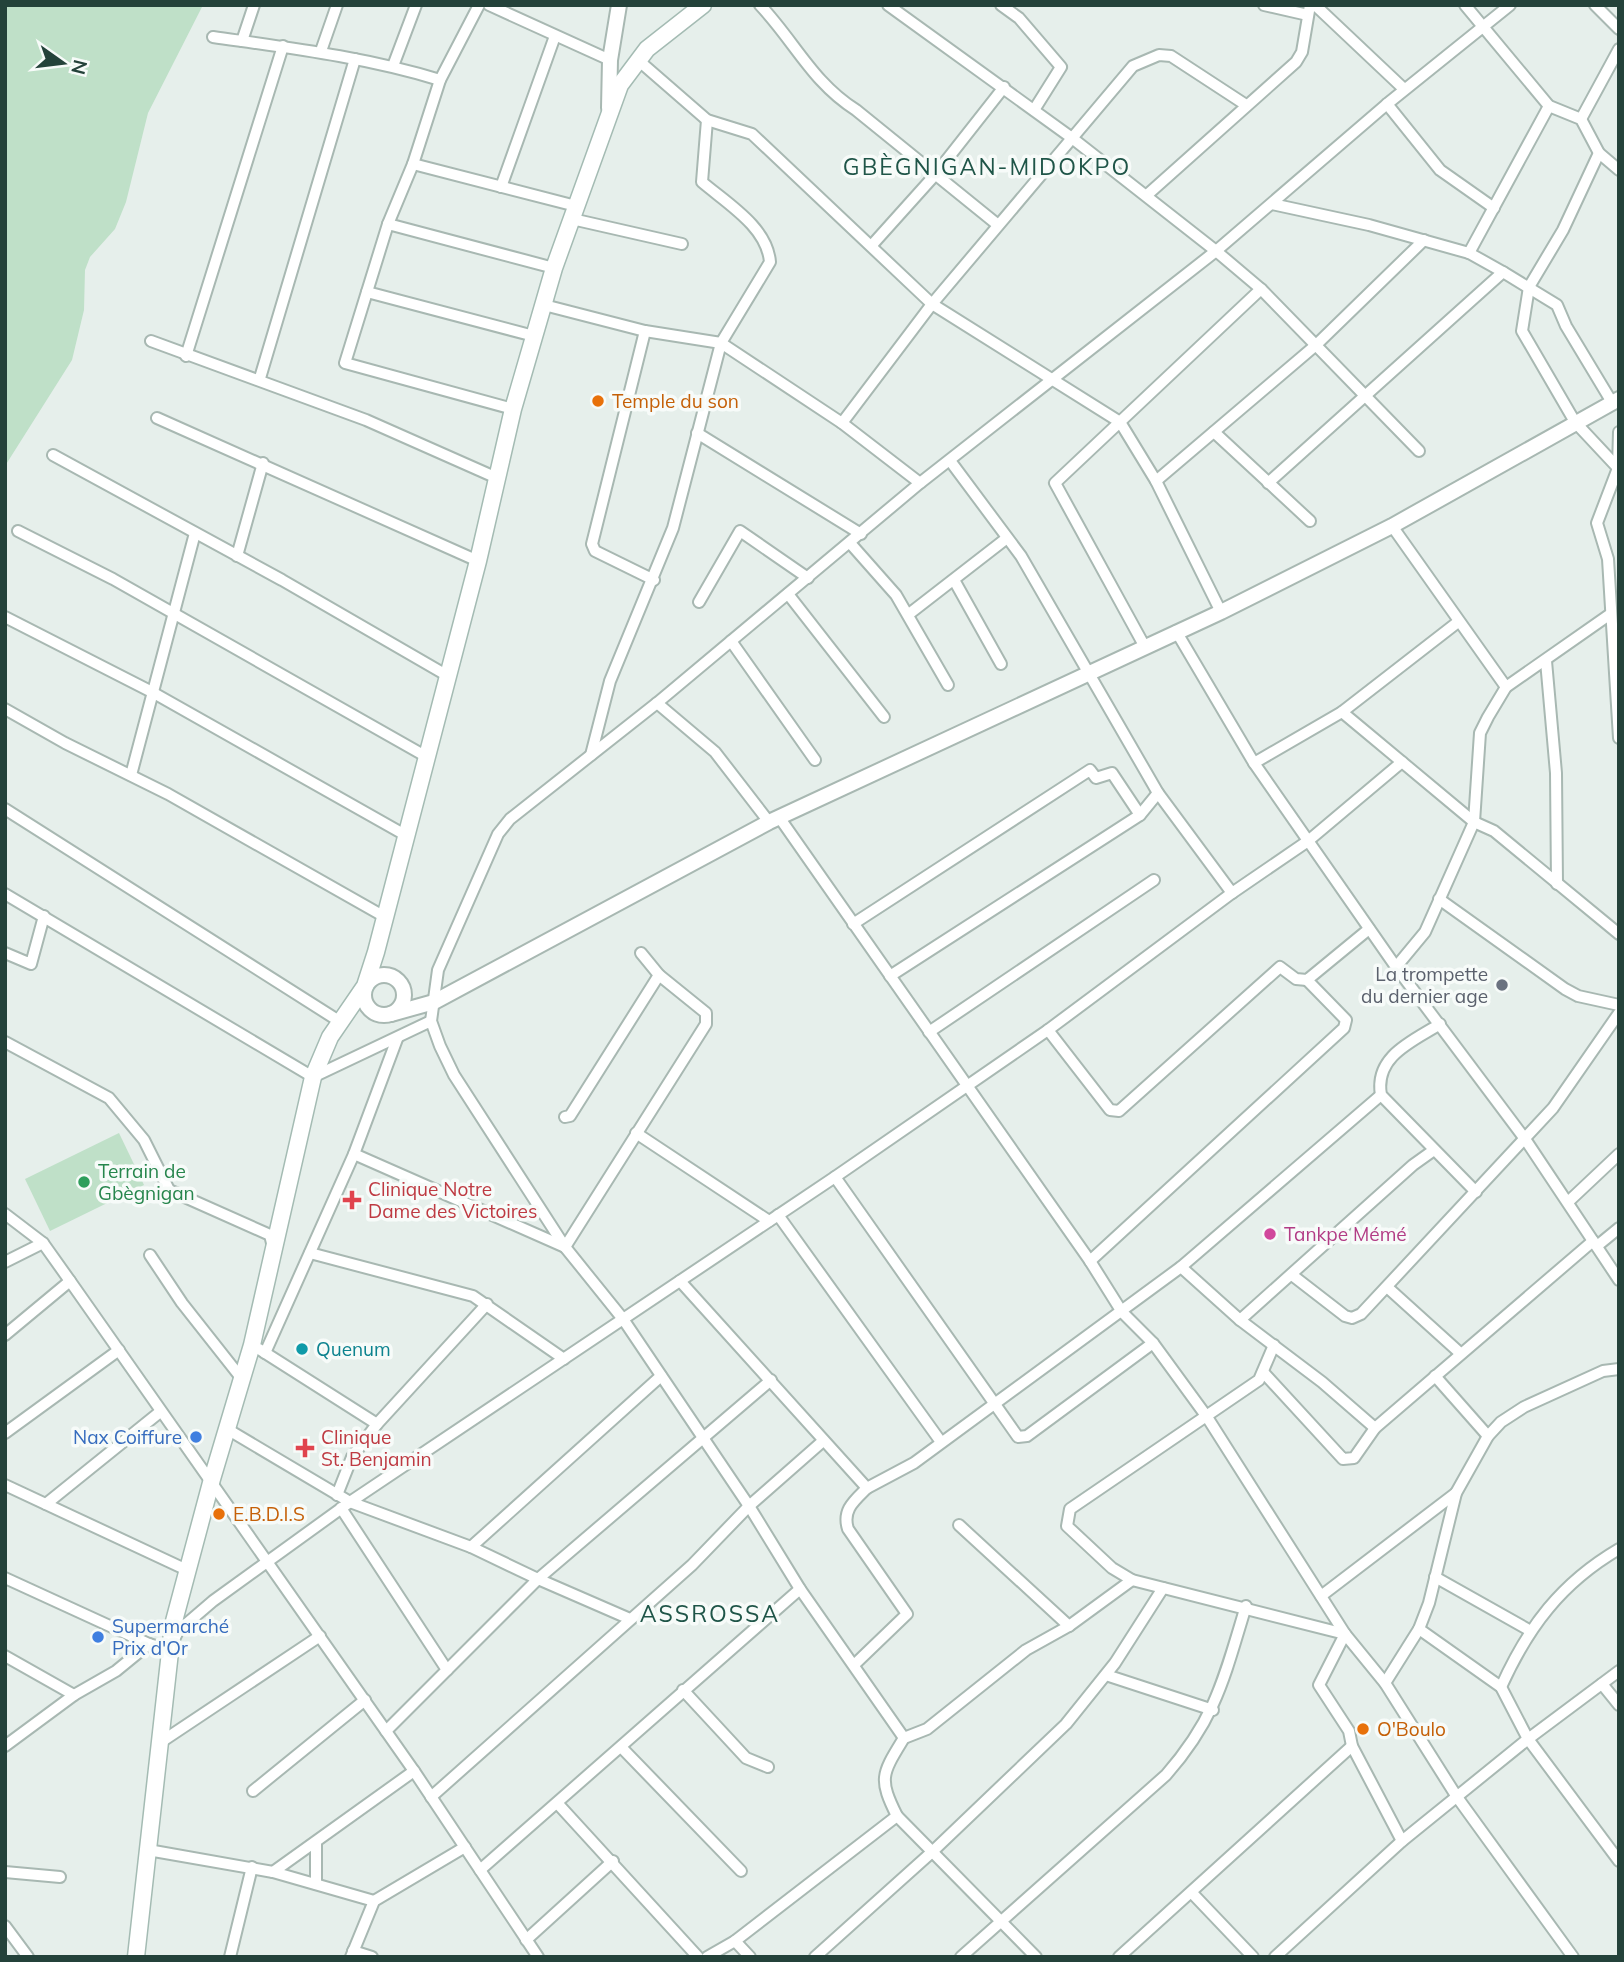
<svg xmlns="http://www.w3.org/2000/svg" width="1624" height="1962" font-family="Mulish,sans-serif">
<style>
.green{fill:#bfe0c8}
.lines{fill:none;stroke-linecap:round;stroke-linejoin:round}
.minor-casing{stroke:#a8b8b2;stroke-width:14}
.tertiary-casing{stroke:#a8b8b2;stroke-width:18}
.secondary-casing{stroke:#a4bbb3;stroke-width:19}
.minor{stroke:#fff;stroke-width:10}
.tertiary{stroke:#fff;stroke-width:14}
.secondary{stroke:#fff;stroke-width:16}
.food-dot{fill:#e8710a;stroke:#f7fbf9;stroke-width:2.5}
.worship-dot{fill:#6b7280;stroke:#f7fbf9;stroke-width:2.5}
.leisure-dot{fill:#2e9e5b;stroke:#f7fbf9;stroke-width:2.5}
.health-dot{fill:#e0444e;stroke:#f7fbf9;stroke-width:2.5}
.hotel-dot{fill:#d1479c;stroke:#f7fbf9;stroke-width:2.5}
.culture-dot{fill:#0f9aa8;stroke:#f7fbf9;stroke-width:2.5}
.shop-dot{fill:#3f7fe0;stroke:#f7fbf9;stroke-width:2.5}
.labels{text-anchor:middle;stroke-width:7;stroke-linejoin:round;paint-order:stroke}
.food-label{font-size:19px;fill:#c56008;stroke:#f7fbf9;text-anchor:start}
.worship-label{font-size:19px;fill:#5b616d;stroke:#f7fbf9;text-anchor:end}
.leisure-label{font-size:19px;fill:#27864d;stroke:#f7fbf9;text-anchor:start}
.health-label{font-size:19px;fill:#be3a42;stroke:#f7fbf9;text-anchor:start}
.hotel-label{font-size:19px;fill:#b23c85;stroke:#f7fbf9;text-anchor:start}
.culture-label{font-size:19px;fill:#0d838f;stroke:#f7fbf9;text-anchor:start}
.shop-label{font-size:19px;fill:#366cbe;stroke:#f7fbf9;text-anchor:end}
.quarter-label{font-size:23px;letter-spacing:2px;fill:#1f5548;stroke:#f7fbf9}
</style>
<rect width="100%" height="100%" fill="#e6efeb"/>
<g class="green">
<path d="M 5,5 L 203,5 L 148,113 L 126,202 L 115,229 L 90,257 L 85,270 L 84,310 L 72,360 L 5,466 Z"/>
<path d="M 119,1133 L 144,1185 L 50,1231 L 25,1179 Z"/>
</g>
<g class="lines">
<defs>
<g id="minor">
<path d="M 479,5 L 440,80 L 413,164 L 388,224 L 345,363 L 513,409"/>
<path d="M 489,5 L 610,60"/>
<path d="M 760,5 C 795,42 812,82 856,110 L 998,225"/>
<path d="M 888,5 L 1072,138 L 1216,251 L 1261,289 L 1419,451"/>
<path d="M 1001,5 L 1019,18 L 1061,67 L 1034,110"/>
<path d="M 1264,5 L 1308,15"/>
<path d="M 1315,5 L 1404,89"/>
<path d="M 1465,5 L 1549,106 L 1581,119 L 1599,153 L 1619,170"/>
<path d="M 1595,5 L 1619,29"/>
<path d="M 213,37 C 290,48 365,57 440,80"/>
<path d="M 242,41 L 254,5"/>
<path d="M 321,51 L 337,5"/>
<path d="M 638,60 L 707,120 L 752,134 L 932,304 L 1120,422 L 1156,481 L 1221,612"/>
<path d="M 393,66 L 416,5"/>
<path d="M 1387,104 L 1440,170 L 1494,208"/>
<path d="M 1581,119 L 1619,49"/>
<path d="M 1599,153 L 1563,230 L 1529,287 L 1522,331 L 1575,422 L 1619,469"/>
<path d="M 413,164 L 576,206"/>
<path d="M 501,187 L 555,36"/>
<path d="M 1147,195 L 1296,62 L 1302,52 L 1310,5"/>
<path d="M 1272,204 L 1369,225 L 1469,253 L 1503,272 L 1557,305 L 1566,326 L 1613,404"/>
<path d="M 572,219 L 682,244"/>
<path d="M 388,224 L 554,268"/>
<path d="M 872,245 L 934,176 L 1004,87"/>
<path d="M 1469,253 L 1549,106"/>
<path d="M 367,292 L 534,336"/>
<path d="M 544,305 L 645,331 L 721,343 L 842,423 L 920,483"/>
<path d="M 645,331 L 592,544 L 595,551 L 654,580"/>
<path d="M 151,341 L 366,420 L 497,478"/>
<path d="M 186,356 L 283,46"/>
<path d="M 260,378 L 355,59"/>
<path d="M 157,418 L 478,561"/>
<path d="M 842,423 L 932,304 L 1133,66 L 1159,55 L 1171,56 L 1246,105"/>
<path d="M 1214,432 L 1310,521"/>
<path d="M 1619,432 L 1618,468 L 1597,523 L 1608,559 L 1619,738"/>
<path d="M 697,433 L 861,534"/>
<path d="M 53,455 L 282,580 L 448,676"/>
<path d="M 951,462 L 1021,556 L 1158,793 L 1232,893"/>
<path d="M 1156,481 L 1316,345 L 1424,240"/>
<path d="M 1268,483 L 1503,272"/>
<path d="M 1392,526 L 1506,687"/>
<path d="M 18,531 L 113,579 L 427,757"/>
<path d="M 850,543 L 896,595 L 948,685"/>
<path d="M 237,556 L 263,463"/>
<path d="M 954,580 L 1001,664"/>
<path d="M 788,594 L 884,717"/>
<path d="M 699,602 L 740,531 L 808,578"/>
<path d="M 909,614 L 1007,538"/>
<path d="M 5,617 L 152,692 L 407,836"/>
<path d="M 1176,631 L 1254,763 L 1396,967 L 1525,1139 L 1619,1280"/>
<path d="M 731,641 L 815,760"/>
<path d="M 1145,647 L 1055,483 L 1261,289"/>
<path d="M 1546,661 L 1556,773 L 1557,884"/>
<path d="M 657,703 L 715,752 L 769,822"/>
<path d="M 5,709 L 65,743 L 168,794 L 385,917"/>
<path d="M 1342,712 L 1474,822 L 1494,831 L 1619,934"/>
<path d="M 591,755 L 610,681 L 673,528 L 721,343 L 770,262 C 767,227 728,204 702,182 L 707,120"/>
<path d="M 1254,763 L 1342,712 L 1458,622"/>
<path d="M 131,775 L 195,533"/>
<path d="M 5,809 L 339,1021"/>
<path d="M 779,817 L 1090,1261 L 1122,1312 L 1153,1343 L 1207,1417 L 1345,1634 L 1385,1683 L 1457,1797 L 1573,1957"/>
<path d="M 5,894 L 313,1077 L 431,1021"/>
<path d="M 1439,899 L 1565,989 L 1578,996 L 1619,1005"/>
<path d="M 853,924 L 1090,770 L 1096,778 L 1112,773 L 1140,815"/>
<path d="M 5,953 L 31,964 L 44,916"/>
<path d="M 1396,967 L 1425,932 L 1474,822 L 1480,733 L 1488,717 L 1506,687 L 1609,615"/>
<path d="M 890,976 L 1140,815 L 1158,793"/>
<path d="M 1440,1024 C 1413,1041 1374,1056 1381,1095 L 1476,1192"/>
<path d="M 1048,1030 L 1110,1110 L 1119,1111 L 1280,967 L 1296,979 L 1307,980 L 1369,929"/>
<path d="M 929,1032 L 1154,880"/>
<path d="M 5,1042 L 109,1098 L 144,1140 L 169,1190 L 270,1235 L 273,1247"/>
<path d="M 565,1117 L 570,1116 L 659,975"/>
<path d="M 636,1133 L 769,1221"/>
<path d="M 354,1154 L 565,1247 L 706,1024 L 706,1013 L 659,975 L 641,953"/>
<path d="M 835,1177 L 1018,1437 L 1027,1436 L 1153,1343"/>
<path d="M 1568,1202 L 1619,1154"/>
<path d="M 5,1214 L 43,1243 L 70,1281 L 414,1771 L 538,1957"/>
<path d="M 778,1215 L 941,1442"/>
<path d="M 1597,1246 L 1619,1228"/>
<path d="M 310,1253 L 473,1296 L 564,1359"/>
<path d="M 150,1255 L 182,1303 L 242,1379"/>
<path d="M 1090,1261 L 1344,1028 L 1346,1020 L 1307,980"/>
<path d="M 5,1262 L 43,1243"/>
<path d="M 1181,1267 L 1240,1320 L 1322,1382 L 1375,1428"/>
<path d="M 1292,1275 L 1345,1316 L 1352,1318 L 1361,1314 L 1553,1108 L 1619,1013"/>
<path d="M 680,1281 L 867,1488 L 914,1463 L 1181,1267 L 1381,1095"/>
<path d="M 1387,1287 L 1460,1353"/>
<path d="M 1240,1320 L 1413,1165 L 1434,1150"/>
<path d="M 5,1335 L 70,1281"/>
<path d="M 1274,1345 L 1259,1380 L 1070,1509 L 1067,1526 L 1112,1568 L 1132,1580 L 1345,1634"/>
<path d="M 259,1349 L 377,1424 L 352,1457 L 337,1495"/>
<path d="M 265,1353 L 354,1154 L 397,1039"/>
<path d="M 1263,1372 L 1343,1459 L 1354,1458 L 1375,1428 L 1593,1241"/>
<path d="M 661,1376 L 471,1547 L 350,1502 L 835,1177 L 1048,1030 L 1232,893 L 1308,841 L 1402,762"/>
<path d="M 1435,1376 L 1488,1436"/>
<path d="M 377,1424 L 487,1304"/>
<path d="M 5,1433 L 119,1350"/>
<path d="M 5,1485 L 187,1570"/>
<path d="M 46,1504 L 160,1412"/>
<path d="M 341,1508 L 447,1670 L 386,1731"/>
<path d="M 959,1525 L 1069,1626"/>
<path d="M 1435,1577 L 1529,1630"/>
<path d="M 5,1578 L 149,1644 L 169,1650 L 178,1631 L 213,1601 L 350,1502 L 227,1429"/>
<path d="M 1321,1596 L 1456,1493"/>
<path d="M 630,1619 L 538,1579 L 771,1380"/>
<path d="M 1419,1629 L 1501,1687 L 1528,1739 L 1619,1861"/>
<path d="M 1345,1634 L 1319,1685 L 1349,1731 L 1352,1746 L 1402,1841"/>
<path d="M 5,1656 L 74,1695"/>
<path d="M 855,1664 L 907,1614 L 848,1529 C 842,1510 854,1501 867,1488"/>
<path d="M 447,1670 L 538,1579 L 471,1547"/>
<path d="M 1106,1675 L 1213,1710"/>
<path d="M 1385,1683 L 1419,1629 L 1429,1603 L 1456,1493 L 1488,1436 L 1501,1422 L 1524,1407 L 1603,1371 L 1619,1369"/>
<path d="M 1602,1684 L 1619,1705"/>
<path d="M 1501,1687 C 1528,1627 1561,1583 1619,1549"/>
<path d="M 683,1690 L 746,1758 L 768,1767"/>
<path d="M 904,1738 L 800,1589 L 749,1506 L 623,1319 L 565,1247 L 454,1075 L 440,1046 L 431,1021 L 438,970 L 498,834 L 510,819 L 657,703 L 920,483 L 1216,251 L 1387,104 L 1510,5"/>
<path d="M 158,1744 L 320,1636"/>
<path d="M 5,1746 L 74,1695 L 116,1671 L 149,1644"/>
<path d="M 621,1747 L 741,1871"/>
<path d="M 253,1791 L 365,1700"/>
<path d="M 431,1797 L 692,1565 L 749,1506 L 823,1441"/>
<path d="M 558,1804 L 698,1957"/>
<path d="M 897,1816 L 1036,1957"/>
<path d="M 316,1843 L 316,1884"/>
<path d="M 148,1850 L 273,1872 L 374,1901"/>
<path d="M 480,1870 L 800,1589"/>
<path d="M 5,1872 L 60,1877"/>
<path d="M 273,1872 L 414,1771"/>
<path d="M 1192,1893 L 1253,1957"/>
<path d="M 5,1926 L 28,1957"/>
<path d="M 526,1940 L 613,1861"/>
<path d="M 735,1941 L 750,1957"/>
<path d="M 353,1951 L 372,1957"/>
<path d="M 230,1957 L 252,1867"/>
<path d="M 351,1957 L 374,1901 L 465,1847"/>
<path d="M 707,1957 L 735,1941 L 897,1816 C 878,1778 882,1774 904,1738 L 927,1729 L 1026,1650 L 1069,1626 L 1132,1580"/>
<path d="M 815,1957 L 932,1852 L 1066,1724 L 1115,1663 L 1163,1588"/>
<path d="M 961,1957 L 1166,1775 C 1216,1718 1224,1678 1246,1606"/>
<path d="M 1119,1957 L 1352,1746"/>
<path d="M 1275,1957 L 1402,1841 L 1528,1739 L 1619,1671"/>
</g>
<g id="tertiary">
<path d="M 609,108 L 610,60 L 619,5"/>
<circle cx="384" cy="995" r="20"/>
<path d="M 391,1014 L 434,1002 L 769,822 L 1221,612 L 1392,526 L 1619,399"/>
</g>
<path id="secondary" d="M 136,1957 L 173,1625 L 212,1479 L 252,1345 L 313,1077 L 330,1037 L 365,986 L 376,952 L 478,561 L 513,409 L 554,268 L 620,85 L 647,49 L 703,5"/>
</defs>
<use href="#minor" class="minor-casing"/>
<use href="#tertiary" class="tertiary-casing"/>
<use href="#secondary" class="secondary-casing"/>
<use href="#minor" class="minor"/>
<use href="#tertiary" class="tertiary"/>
<use href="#secondary" class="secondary"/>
</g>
<g class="food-dot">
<circle cx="598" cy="401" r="7"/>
<circle cx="219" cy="1514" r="7"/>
<circle cx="1363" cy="1729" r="7"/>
</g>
<circle class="worship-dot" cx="1502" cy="985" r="7"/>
<circle class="leisure-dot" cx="84" cy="1182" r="7"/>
<g class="health-dot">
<path d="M348.5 1189.5h7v7h7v7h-7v7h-7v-7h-7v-7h7z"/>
<path d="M301.5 1437.5h7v7h7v7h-7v7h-7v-7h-7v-7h7z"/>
</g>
<circle class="hotel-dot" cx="1270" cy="1234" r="7"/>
<circle class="culture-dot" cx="302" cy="1349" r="7"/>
<g class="shop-dot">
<circle cx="196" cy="1437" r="7"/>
<circle cx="98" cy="1637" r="7"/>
</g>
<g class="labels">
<g class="food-label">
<text x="612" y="408">Temple du son</text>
<text x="233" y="1521">E.B.D.I.S</text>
<text x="1377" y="1736">O'Boulo</text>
</g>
<g class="worship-label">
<text x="1488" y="981">La trompette<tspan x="1488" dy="22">du dernier age</tspan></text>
</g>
<g class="leisure-label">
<text x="98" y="1178">Terrain de<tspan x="98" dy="22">Gbègnigan</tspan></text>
</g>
<g class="health-label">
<text x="368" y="1196">Clinique Notre<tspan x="368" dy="22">Dame des Victoires</tspan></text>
<text x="321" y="1444">Clinique<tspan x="321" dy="22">St. Benjamin</tspan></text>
</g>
<g class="hotel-label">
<text x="1284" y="1241">Tankpe Mémé</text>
</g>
<g class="culture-label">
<text x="316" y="1356">Quenum</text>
</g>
<g class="shop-label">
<text x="182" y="1444">Nax Coiffure</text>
<text x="112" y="1633" text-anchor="start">Supermarché<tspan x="112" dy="22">Prix d'Or</tspan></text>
</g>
<g class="quarter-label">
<text x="987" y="175">GBÈGNIGAN-MIDOKPO</text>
<text x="710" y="1622">ASSROSSA</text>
</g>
</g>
<rect width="1624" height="1962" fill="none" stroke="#24423a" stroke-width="14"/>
<g transform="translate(63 63) rotate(104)" stroke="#f7fbf9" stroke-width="5" paint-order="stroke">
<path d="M0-5L12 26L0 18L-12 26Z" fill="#24423a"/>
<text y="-10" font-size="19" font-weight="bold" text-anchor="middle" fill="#24423a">N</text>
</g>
</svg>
